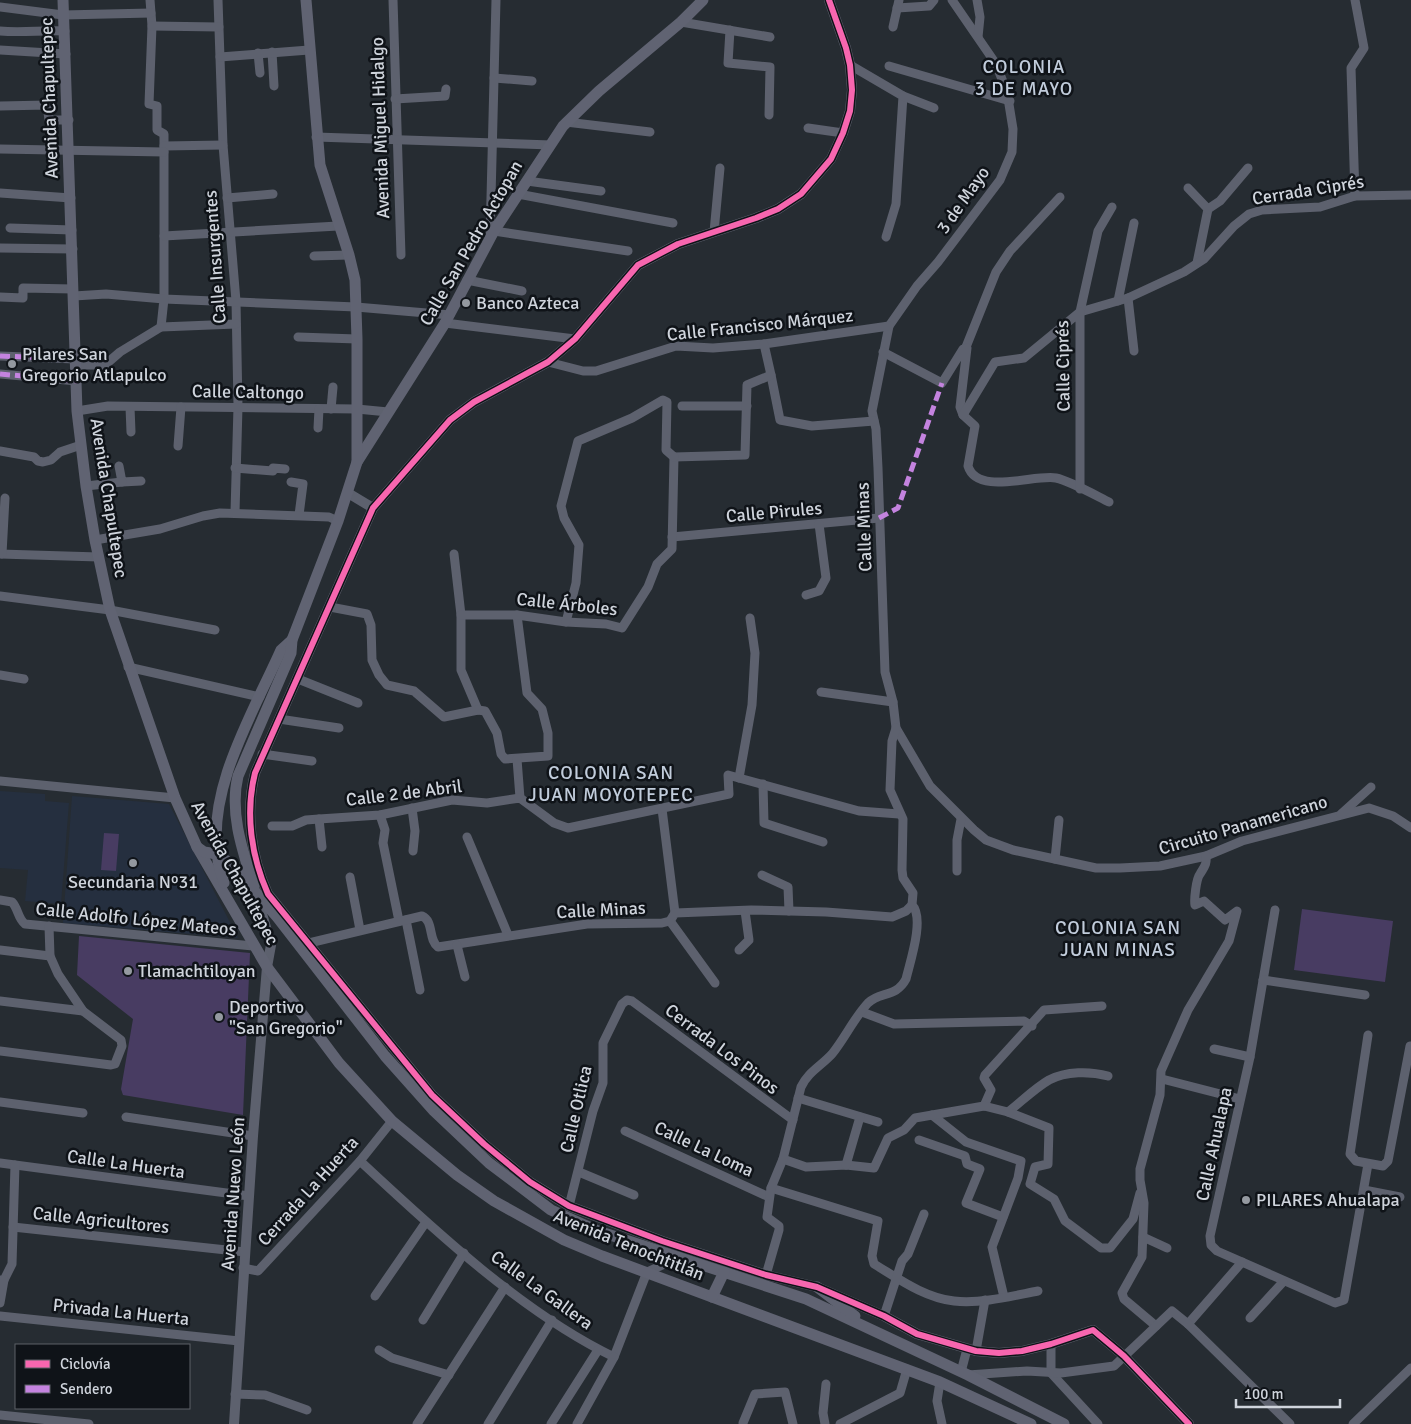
<svg xmlns="http://www.w3.org/2000/svg" width="1411" height="1424" font-family="Signika,sans-serif">
<style>
.built{fill:#252f3f}
.green{fill:#483c62}
.lines{fill:none;stroke-linecap:round;stroke-linejoin:round}
.minor{stroke:#5d616e;stroke-width:9}
.tertiary{stroke:#5d616e;stroke-width:10}
.secondary{stroke:#606372;stroke-width:11}
.quiet{stroke:#c483df;stroke-width:5;stroke-dasharray:10 5;stroke-linecap:butt}
.cycleway-casing{stroke:#0f1318;stroke-width:9}
.cycleway{stroke:#f766af;stroke-width:6}
.poi-dot{fill:#9499a0;stroke:#0f1318;stroke-width:2}
.labels{text-anchor:middle;stroke-width:5;stroke-linejoin:round;paint-order:stroke}
.street-label{font-size:18px;fill:#cfd4dc;stroke:#0f1318}
.poi-label{font-size:18px;fill:#cfd4dc;stroke:#0f1318;text-anchor:start}
.neighbourhood-label{font-size:19px;letter-spacing:1px;fill:#c1ccdb;stroke:#0f1318}
</style>
<rect width="100%" height="100%" fill="#262c32"/>
<g class="built">
<path d="M 0,791 L 45,794 L 45,801 L 69,803 L 61,904 L 25,901 L 28,870 L 0,868 Z"/>
<path d="M 72,796 L 169,804 L 238,938 L 63,923 Z"/>
</g>
<g class="green">
<path d="M 104,833 L 119,834 L 116,871 L 101,870 Z"/>
<path d="M 1302,909 L 1393,921 L 1385,982 L 1294,970 Z"/>
<path d="M 79,936 L 250,953 L 243,1115 L 123,1095 L 121,1089 L 133,1019 L 77,975 Z"/>
</g>
<g class="lines">
<g class="minor">
<path d="M 150,0 L 152,26 L 149,104 L 157,106 L 157,130 L 164,134 L 164,146"/>
<path d="M 218,0 L 223,145 L 236,301 L 238,407 L 235,512"/>
<path d="M 393,0 L 401,255"/>
<path d="M 952,0 L 996,64 L 1007,92 L 1013,129 L 1012,152 L 1000,180 L 938,262 L 917,286 L 889,326 L 872,411 L 876,429 L 878,468 L 885,672 L 893,702 L 896,728 L 930,786 L 974,830 L 986,840 L 1013,850 L 1096,868 L 1120,868 L 1160,866 L 1206,856 L 1242,841 L 1369,808 L 1393,816 L 1411,828"/>
<path d="M 977,0 L 980,17 L 978,37"/>
<path d="M 0,7 L 63,15 L 151,13"/>
<path d="M 897,8 L 929,6 L 934,0"/>
<path d="M 681,22 L 770,37"/>
<path d="M 152,26 L 219,27"/>
<path d="M 893,27 L 899,0"/>
<path d="M 730,30 L 728,63 L 770,67 L 769,115"/>
<path d="M 0,31 C 22,33 42,30 65,31"/>
<path d="M 0,50 L 66,54"/>
<path d="M 272,52 L 274,86"/>
<path d="M 258,53 L 260,73"/>
<path d="M 220,57 L 309,50"/>
<path d="M 850,65 L 903,96 L 896,204 L 886,237"/>
<path d="M 889,66 L 1010,101"/>
<path d="M 494,78 L 532,81"/>
<path d="M 903,96 L 934,108"/>
<path d="M 395,99 L 445,96 L 446,89"/>
<path d="M 0,106 L 47,105 L 49,120 L 69,120"/>
<path d="M 566,122 L 650,132"/>
<path d="M 808,128 L 843,133"/>
<path d="M 316,137 L 551,145"/>
<path d="M 223,145 L 164,146 L 164,299 L 356,307 L 450,315"/>
<path d="M 0,149 L 164,152"/>
<path d="M 527,181 L 601,191"/>
<path d="M 1188,188 L 1208,209 L 1197,263"/>
<path d="M 0,193 L 71,198"/>
<path d="M 518,194 L 673,223"/>
<path d="M 1355,196 L 1351,68 L 1364,48 L 1355,0"/>
<path d="M 227,198 L 273,194"/>
<path d="M 1208,209 L 1220,201 L 1248,168"/>
<path d="M 10,228 L 72,230"/>
<path d="M 494,231 L 628,251"/>
<path d="M 714,232 L 720,168"/>
<path d="M 164,236 L 338,226"/>
<path d="M 490,237 L 496,0"/>
<path d="M 0,248 L 73,249"/>
<path d="M 314,256 L 349,255"/>
<path d="M 467,280 L 522,291"/>
<path d="M 74,296 L 106,294 L 164,299 L 161,327"/>
<path d="M 0,297 L 23,298 L 23,288 L 73,289"/>
<path d="M 1128,298 L 1134,351"/>
<path d="M 1118,301 L 1134,223"/>
<path d="M 1080,312 L 1128,298 L 1184,272 L 1204,259 L 1234,226 L 1249,214 L 1262,210 L 1320,207 L 1355,196 L 1411,195"/>
<path d="M 1080,312 L 1098,231 L 1112,207"/>
<path d="M 445,323 L 575,339"/>
<path d="M 298,337 L 357,339"/>
<path d="M 966,347 L 996,272 L 1010,251 L 1060,197"/>
<path d="M 883,352 L 942,383 L 963,349 L 967,348 L 960,407 L 963,415 L 975,426 L 968,466 C 977,496 1035,474 1056,478 C 1070,481 1095,495 1109,502"/>
<path d="M 0,356 L 75,359"/>
<path d="M 548,362 L 583,371 L 596,371 L 676,346 L 713,348 L 764,344 L 889,326"/>
<path d="M 76,365 L 105,365 L 120,352 L 161,327 L 236,324"/>
<path d="M 0,374 L 77,381"/>
<path d="M 771,375 L 780,420 L 812,426 L 874,421"/>
<path d="M 682,406 L 747,406"/>
<path d="M 130,407 L 131,432"/>
<path d="M 331,409 L 333,387"/>
<path d="M 77,411 L 108,406 L 357,409 L 388,412"/>
<path d="M 963,415 L 995,362 L 1024,358 L 1080,312 L 1080,489"/>
<path d="M 318,428 L 319,409"/>
<path d="M 178,446 L 181,407"/>
<path d="M 0,451 L 34,457 L 38,461 L 43,462 L 51,460 L 60,452 L 81,445"/>
<path d="M 674,457 L 745,455 L 747,385 L 771,375 L 764,344"/>
<path d="M 119,466 L 122,482 L 141,481"/>
<path d="M 235,468 L 273,471 L 273,468 L 285,469"/>
<path d="M 291,482 L 303,484 L 299,515"/>
<path d="M 86,486 L 122,482"/>
<path d="M 672,537 L 879,518"/>
<path d="M 95,540 L 160,529 L 203,516 L 220,513 L 329,517 L 338,521"/>
<path d="M 0,554 L 99,557"/>
<path d="M 2,554 L 5,498"/>
<path d="M 454,554 L 461,615 L 461,670 L 478,710"/>
<path d="M 806,595 L 819,591 L 826,578 L 819,524"/>
<path d="M 0,596 L 110,610 L 215,630"/>
<path d="M 330,607 L 367,614 L 371,625 L 372,660 L 379,675 L 387,685 L 414,691 L 444,717 L 478,710 L 485,711 L 497,733 L 501,754 L 505,759 L 548,756 L 548,733 L 542,709 L 527,693 L 517,615"/>
<path d="M 461,615 L 517,615 L 566,622 L 606,624 L 622,628 L 648,587 L 657,564 L 672,549 L 674,457"/>
<path d="M 566,622 L 576,583 L 579,545 L 564,518 L 561,506 L 578,441 L 632,418 L 663,400 L 667,402 L 666,450 L 674,457"/>
<path d="M 128,667 L 260,697"/>
<path d="M 0,675 L 24,679"/>
<path d="M 298,679 L 358,703"/>
<path d="M 821,692 L 893,702"/>
<path d="M 279,719 L 339,728"/>
<path d="M 262,754 L 312,761"/>
<path d="M 517,759 L 520,798"/>
<path d="M 739,778 L 752,705 L 755,653 L 750,618"/>
<path d="M 0,781 L 175,798"/>
<path d="M 763,784 L 764,823 L 823,842"/>
<path d="M 412,808 L 415,831 L 413,851"/>
<path d="M 662,809 L 675,913"/>
<path d="M 1341,814 L 1371,787"/>
<path d="M 380,815 L 385,830 L 383,843 L 399,921"/>
<path d="M 272,826 L 292,826 L 306,820 L 319,819"/>
<path d="M 467,837 L 508,935"/>
<path d="M 322,847 L 319,819 L 380,815 L 452,800 L 487,803 L 520,798 L 554,823 L 568,828 L 729,794 L 728,775 L 859,811 L 899,814"/>
<path d="M 1055,859 L 1059,820"/>
<path d="M 957,871 L 957,840 L 961,819"/>
<path d="M 762,875 L 788,887 L 789,911"/>
<path d="M 350,877 L 360,930"/>
<path d="M 0,900 L 12,902 C 18,908 18,919 25,924 L 253,946"/>
<path d="M 1275,910 L 1250,1057 L 1210,1236 L 1211,1245 L 1217,1251 L 1335,1303 L 1344,1300 L 1368,1164"/>
<path d="M 406,920 L 420,990"/>
<path d="M 670,921 L 715,983"/>
<path d="M 309,943 L 422,916 C 434,921 428,940 438,947 L 587,924 L 662,923 L 670,921 L 675,913 L 751,910 L 826,912 L 892,917 L 906,911 L 912,905"/>
<path d="M 457,945 L 465,977"/>
<path d="M 0,950 L 50,956"/>
<path d="M 739,950 L 749,940 L 745,911"/>
<path d="M 1263,980 L 1365,995"/>
<path d="M 0,1001 L 83,1011"/>
<path d="M 862,1012 L 894,1024 L 1024,1021 L 1032,1026"/>
<path d="M 1368,1035 L 1350,1154 L 1356,1161 L 1383,1166 L 1388,1161 L 1410,1046"/>
<path d="M 1214,1049 L 1250,1057"/>
<path d="M 0,1051 L 111,1065 L 115,1064 L 122,1046 L 121,1040 L 83,1011 L 58,974 L 50,956 L 49,926"/>
<path d="M 1162,1079 L 1240,1099"/>
<path d="M 798,1098 L 878,1122"/>
<path d="M 0,1102 L 83,1113"/>
<path d="M 984,1106 L 991,1090 L 984,1078 L 985,1075 L 1044,1010 L 1102,1006"/>
<path d="M 1008,1112 C 1021,1102 1035,1088 1049,1080 C 1066,1071 1090,1071 1108,1076"/>
<path d="M 932,1115 L 966,1142 L 1021,1161 L 1018,1178 L 992,1247 L 1004,1297"/>
<path d="M 126,1117 L 253,1136"/>
<path d="M 625,1131 L 769,1197"/>
<path d="M 919,1140 L 965,1156 L 967,1164 L 980,1169 L 966,1203 L 1003,1217"/>
<path d="M 783,1159 L 806,1167 L 846,1165 L 874,1168 L 888,1138 L 904,1130 L 915,1118 L 984,1106 L 1008,1112 L 1049,1128 L 1048,1164 L 1035,1167 L 1030,1184 L 1054,1199 L 1065,1221 L 1101,1248 L 1110,1248 L 1133,1219 L 1140,1193"/>
<path d="M 360,1161 C 433,1229 524,1314 614,1357 L 647,1272 L 680,1257"/>
<path d="M 0,1163 L 249,1196"/>
<path d="M 846,1165 L 860,1117"/>
<path d="M 579,1172 L 634,1195"/>
<path d="M 771,1188 L 878,1221 L 872,1256 L 874,1264 C 899,1279 925,1298 954,1301 C 981,1304 1012,1296 1038,1291"/>
<path d="M 1364,1190 L 1400,1197"/>
<path d="M 569,1206 L 593,1111 L 603,1083 L 603,1043 L 622,1004 L 627,1000 L 632,1001 L 793,1120"/>
<path d="M 13,1227 L 245,1252"/>
<path d="M 1143,1237 L 1167,1248"/>
<path d="M 243,1268 L 258,1271 L 360,1161 L 392,1121"/>
<path d="M 766,1275 L 779,1230 L 779,1226 L 767,1217 L 771,1188 L 783,1159 L 801,1087 C 808,1072 821,1066 832,1054 C 845,1038 854,1018 868,1003 C 880,991 896,998 906,979 C 910,962 925,918 912,905 L 913,893 L 903,878 L 902,870 L 903,819 L 890,790 L 892,741 L 896,728"/>
<path d="M 0,1280 L 4,1280 L 12,1264 L 15,1165"/>
<path d="M 375,1296 L 426,1222"/>
<path d="M 0,1303 L 4,1280"/>
<path d="M 0,1316 L 239,1341"/>
<path d="M 884,1316 L 902,1261 L 908,1254 L 924,1214"/>
<path d="M 1250,1318 L 1283,1282"/>
<path d="M 423,1320 L 464,1253"/>
<path d="M 1188,1324 L 1242,1262"/>
<path d="M 1156,1326 L 1124,1299 L 1122,1293 L 1142,1257 L 1144,1203 L 1140,1180 L 1140,1169 L 1160,1095 L 1161,1071 L 1188,1010 L 1229,941 L 1237,911 L 1225,920 L 1204,901 L 1195,905 C 1194,900 1196,879 1200,874 C 1204,867 1207,865 1206,856"/>
<path d="M 1051,1344 L 1051,1373 L 1098,1424"/>
<path d="M 379,1350 L 392,1358 L 449,1375"/>
<path d="M 976,1351 L 985,1300"/>
<path d="M 961,1372 L 967,1349"/>
<path d="M 968,1375 L 1027,1371 L 1061,1373 L 1114,1366 L 1172,1311 L 1188,1324 L 1290,1424"/>
<path d="M 940,1382 L 937,1401 L 942,1424"/>
<path d="M 235,1394 L 265,1395 L 307,1410"/>
<path d="M 0,1415 L 89,1424"/>
<path d="M 743,1423 L 755,1394 L 785,1392 L 793,1424"/>
<path d="M 417,1424 L 505,1287"/>
<path d="M 488,1424 L 552,1320"/>
<path d="M 551,1424 L 598,1350"/>
<path d="M 577,1424 L 614,1357"/>
<path d="M 825,1424 L 823,1413 L 826,1384"/>
<path d="M 840,1424 L 900,1393 L 907,1369"/>
<path d="M 1353,1424 L 1411,1368"/>
</g>
<g class="tertiary">
<path d="M 829,0 L 846,48 L 850,65 L 852,90 L 850,111 L 843,133 L 831,159 L 801,194 L 778,209 L 756,218 L 678,244 L 638,265 L 575,339 L 548,362 L 474,402 L 450,420 L 373,508 L 255,773 C 245,813 251,856 268,894 L 432,1095 L 484,1144 L 530,1182 L 569,1206 L 662,1241 L 766,1275 L 817,1287 L 884,1316 L 917,1334 L 976,1351 L 999,1353 L 1022,1351 L 1051,1344 L 1093,1330 L 1124,1356 L 1189,1424"/>
<path d="M 348,493 L 373,508"/>
<path d="M 234,1424 L 253,1136 L 267,967 L 271,945 L 256,893"/>
</g>
<g class="secondary">
<path d="M 63,0 L 77,411 L 86,486 L 95,540 L 110,610 L 175,798 L 197,847 L 267,967 L 339,1063 L 392,1121 L 457,1175 L 494,1201 L 564,1240 L 602,1256 L 940,1382 L 1031,1424"/>
<path d="M 357,462 L 445,323 L 494,231 L 563,126 L 599,91 L 681,22 L 703,0"/>
<path d="M 197,847 L 204,852 L 217,854 L 232,865 L 277,917 L 385,1056 L 434,1111 L 489,1163 L 551,1210 L 598,1231 L 806,1299 L 968,1375 L 1064,1424"/>
<path d="M 224,883 C 222,875 219,868 218,860 C 206,789 253,713 281,650 L 292,640"/>
<path d="M 254,887 C 243,852 229,813 238,776 L 291,653 L 292,640 L 338,521 L 357,462 L 357,339 L 355,280 L 349,255 L 320,165 L 306,0"/>
<path d="M 817,1287 L 855,1316"/>
<path d="M 712,1297 L 724,1272"/>
</g>
<g class="quiet">
<path d="M 0,356 L 75,359"/>
<path d="M 0,374 L 77,381"/>
<path d="M 879,518 L 898,508 L 942,383"/>
</g>
<defs>
<path id="cycleway" d="M 829,0 L 846,48 L 850,65 L 852,90 L 850,111 L 843,133 L 831,159 L 801,194 L 778,209 L 756,218 L 678,244 L 638,265 L 575,339 L 548,362 L 474,402 L 450,420 L 373,508 L 255,773 C 245,813 251,856 268,894 L 432,1095 L 484,1144 L 530,1182 L 569,1206 L 662,1241 L 766,1275 L 817,1287 L 884,1316 L 917,1334 L 976,1351 L 999,1353 L 1022,1351 L 1051,1344 L 1093,1330 L 1124,1356 L 1189,1424"/>
</defs>
<use href="#cycleway" class="cycleway-casing"/>
<use href="#cycleway" class="cycleway"/>
</g>
<g class="poi-dot">
<circle cx="466" cy="303" r="5"/>
<circle cx="12" cy="364" r="5"/>
<circle cx="133" cy="863" r="5"/>
<circle cx="128" cy="971" r="5"/>
<circle cx="219" cy="1017" r="5"/>
<circle cx="1246" cy="1200" r="5"/>
</g>
<g class="labels">
<g class="street-label">
<text transform="translate(49 98) rotate(-92)" y="6">Avenida Chapultepec</text>
<text transform="translate(380 128) rotate(-92)" y="6">Avenida Miguel Hidalgo</text>
<text transform="translate(1308 190) rotate(-9)" y="6">Cerrada Ciprés</text>
<text transform="translate(963 200) rotate(-55)" y="6">3 de Mayo</text>
<text transform="translate(471 243) rotate(-60)" y="6">Calle San Pedro Actopan</text>
<text transform="translate(215 257) rotate(-94)" y="6">Calle Insurgentes</text>
<text transform="translate(760 325) rotate(-6)" y="6">Calle Francisco Márquez</text>
<text transform="translate(1063 366) rotate(-91)" y="6">Calle Ciprés</text>
<text transform="translate(248 392) rotate(1)" y="6">Calle Caltongo</text>
<text transform="translate(109 498) rotate(81)" y="6">Avenida Chapultepec</text>
<text transform="translate(774 512) rotate(-5)" y="6">Calle Pirules</text>
<text transform="translate(864 527) rotate(-92)" y="6">Calle Minas</text>
<text transform="translate(567 604) rotate(6)" y="6">Calle Árboles</text>
<text transform="translate(404 793) rotate(-7)" y="6">Calle 2 de Abril</text>
<text transform="translate(1243 825) rotate(-16)" y="6">Circuito Panamericano</text>
<text transform="translate(235 873) rotate(61)" y="6">Avenida Chapultepec</text>
<text transform="translate(601 910) rotate(-3)" y="6">Calle Minas</text>
<text transform="translate(136 919) rotate(6)" y="6">Calle Adolfo López Mateos</text>
<text transform="translate(722 1049) rotate(37)" y="6">Cerrada Los Pinos</text>
<text transform="translate(576 1109) rotate(-77)" y="6">Calle Otlica</text>
<text transform="translate(1214 1144) rotate(-78)" y="6">Calle Ahualapa</text>
<text transform="translate(704 1149) rotate(25)" y="6">Calle La Loma</text>
<text transform="translate(126 1164) rotate(8)" y="6">Calle La Huerta</text>
<text transform="translate(308 1191) rotate(-48)" y="6">Cerrada La Huerta</text>
<text transform="translate(233 1194) rotate(-86)" y="6">Avenida Nuevo León</text>
<text transform="translate(101 1220) rotate(6)" y="6">Calle Agricultores</text>
<text transform="translate(629 1245) rotate(22)" y="6">Avenida Tenochtitlán</text>
<text transform="translate(542 1290) rotate(36)" y="6">Calle La Gallera</text>
<text transform="translate(121 1312) rotate(6)" y="6">Privada La Huerta</text>
</g>
<g class="poi-label">
<text x="476" y="309">Banco Azteca</text>
<text x="22" y="360">Pilares San<tspan x="22" dy="21">Gregorio Atlapulco</tspan></text>
<text x="133" y="888" text-anchor="middle">Secundaria Nº31</text>
<text x="138" y="977">Tlamachtiloyan</text>
<text x="229" y="1013">Deportivo<tspan x="229" dy="21">"San Gregorio"</tspan></text>
<text x="1256" y="1206">PILARES Ahualapa</text>
</g>
<g class="neighbourhood-label">
<text x="1024" y="73">COLONIA<tspan x="1024" dy="22">3 DE MAYO</tspan></text>
<text x="611" y="779">COLONIA SAN<tspan x="611" dy="22">JUAN MOYOTEPEC</tspan></text>
<text x="1118" y="934">COLONIA SAN<tspan x="1118" dy="22">JUAN MINAS</tspan></text>
</g>
</g>
<rect x="15" y="1344" width="175" height="65" fill="#0f1318" stroke="#5c6066"/>
<rect x="25" y="1360" width="25" height="8" fill="#f766af" stroke="#5c6066"/>
<text x="60" y="1369" font-size="15" fill="#cfd4dc">Ciclovía</text>
<rect x="25" y="1385" width="25" height="8" fill="#c483df" stroke="#5c6066"/>
<text x="60" y="1394" font-size="15" fill="#cfd4dc">Sendero</text>
<path d="M1236 1399v8h104v-8" fill="none" stroke="#cfd4dc" stroke-width="2.5"/>
<text x="1244" y="1399" font-size="15" fill="#cfd4dc" stroke="#0f1318" stroke-width="4" paint-order="stroke">100 m</text>
</svg>
